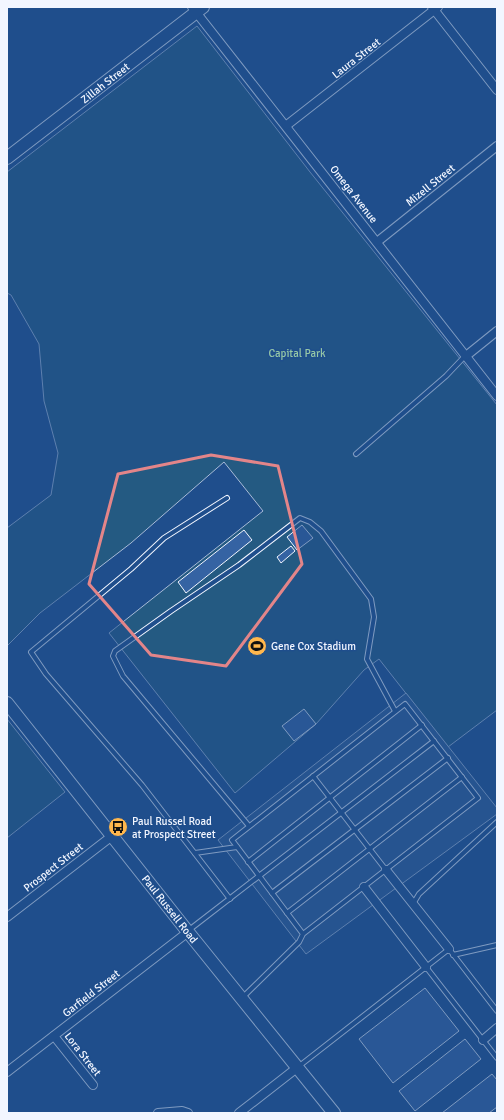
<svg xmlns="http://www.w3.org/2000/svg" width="504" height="1120" font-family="Signika,sans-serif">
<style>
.green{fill:#245a82;stroke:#a8bbd7}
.parking{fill:#305b95;stroke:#a8bbd7}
.building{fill:#3563a3;stroke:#f2f6ff}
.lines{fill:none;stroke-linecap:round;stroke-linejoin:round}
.lane-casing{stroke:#f2f6ff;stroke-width:6}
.street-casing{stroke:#f2f6ff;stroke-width:10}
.secondary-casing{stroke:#f2f6ff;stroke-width:14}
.lane{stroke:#1f4e8c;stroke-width:4}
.street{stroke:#1f4e8c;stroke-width:8}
.secondary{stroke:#1f4e8c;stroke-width:12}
.marked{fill:none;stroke:#e38589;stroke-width:3;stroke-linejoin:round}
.labels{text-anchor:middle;stroke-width:3;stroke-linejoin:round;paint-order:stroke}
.street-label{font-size:11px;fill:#f2f6ff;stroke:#1f4e8c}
.park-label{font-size:11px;fill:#97c8a6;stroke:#1f4e8c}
.poi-label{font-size:11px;fill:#f2f6ff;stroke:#1f4e8c;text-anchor:start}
</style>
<rect width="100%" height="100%" fill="#1f4e8c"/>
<g class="green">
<path d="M 197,26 L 310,172 L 497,405 L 497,710 L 448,747 L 379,659 L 364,670 L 316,724 L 235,793 L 109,633 L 263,511 L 224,462 L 131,543 L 40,613 L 7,646 L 7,528 L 51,495 L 58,453 L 44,401 L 39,344 L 11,295 L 7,293 L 7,172 Z"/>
<path d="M 7,719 L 65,792 L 7,838 Z"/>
</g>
<path class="parking" d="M 406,693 L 497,808 L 497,814 L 306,954 L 218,840 Z"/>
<g class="building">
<path d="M 302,525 L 313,538 L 297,550 L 287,537 Z"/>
<path d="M 244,530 L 252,540 L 186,593 L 178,582 Z"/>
<path d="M 291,546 L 295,551 L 281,563 L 277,557 Z"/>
<path d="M 304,709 L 316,724 L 294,741 L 282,726 Z"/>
<path d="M 425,988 L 459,1031 L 393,1083 L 359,1039 Z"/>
<path d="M 465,1039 L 481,1059 L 415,1111 L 399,1091 Z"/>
<path d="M 492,1074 L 497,1080 L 497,1107 L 489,1113 L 442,1113 Z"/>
</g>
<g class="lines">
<defs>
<g id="lane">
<path d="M 356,454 L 446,376 L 465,356"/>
<path d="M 227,498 L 164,538 L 131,569 L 31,652 L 46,674 L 142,785 L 230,899"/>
<path d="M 313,776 L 386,870"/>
<path d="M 249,826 L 123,676 L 113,656 L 115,651 L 171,611 L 239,565 L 300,518 L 310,522 L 321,531 L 371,599 L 374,617 L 367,659 L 395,711"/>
<path d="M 195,853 L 237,847"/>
<path d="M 248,862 L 422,725"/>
<path d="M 272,893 L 448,758"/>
<path d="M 413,904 L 419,894 L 497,822"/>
<path d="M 287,913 L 462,777"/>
<path d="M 189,930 L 434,741"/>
<path d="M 453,955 L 497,945"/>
<path d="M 426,967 L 497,1058"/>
<path d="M 242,998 L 299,942 L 303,934 L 478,798 L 405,704 L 232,840 L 303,934"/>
<path d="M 298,1067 L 449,949 L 497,1011"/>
</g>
<g id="street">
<path d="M 192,7 L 497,396"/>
<path d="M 432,7 L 497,90"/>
<path d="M 287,125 L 438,7"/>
<path d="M 377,242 L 497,146"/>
<path d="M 466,356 L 497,331"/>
<path d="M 386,870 L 449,949"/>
<path d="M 364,887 L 426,967"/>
<path d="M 7,917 L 112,836"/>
<path d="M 54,1036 L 93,1085"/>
<path d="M 483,1040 L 497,1028"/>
<path d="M 7,1072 L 188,932"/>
<path d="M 158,1113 L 182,1111 L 188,1113"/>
<path d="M 239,1113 L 298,1067"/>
</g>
<g id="secondary">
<path d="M 7,158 L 203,7"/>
<path d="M 7,703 L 188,932 L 334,1113"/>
</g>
</defs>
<use href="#lane" class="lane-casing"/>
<use href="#street" class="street-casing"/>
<use href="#secondary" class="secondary-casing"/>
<use href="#lane" class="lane"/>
<use href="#street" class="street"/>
<use href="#secondary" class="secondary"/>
</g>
<path d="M0 0H504V1120H0ZM 211,455 L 278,466 L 302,564 L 226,666 L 151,655 L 89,584 L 118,474 Z" fill="#1f4e8c" fill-opacity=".55" fill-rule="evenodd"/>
<path class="marked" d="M 211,455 L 278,466 L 302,564 L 226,666 L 151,655 L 89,584 L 118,474 Z"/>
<defs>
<symbol id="stadium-disc" viewBox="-11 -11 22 22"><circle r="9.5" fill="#ffb74d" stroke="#1f4e8c"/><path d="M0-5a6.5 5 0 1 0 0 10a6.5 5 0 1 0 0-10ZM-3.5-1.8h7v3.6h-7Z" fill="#111"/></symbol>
<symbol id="bus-disc" viewBox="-11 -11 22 22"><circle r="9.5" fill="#ffb74d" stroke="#1f4e8c"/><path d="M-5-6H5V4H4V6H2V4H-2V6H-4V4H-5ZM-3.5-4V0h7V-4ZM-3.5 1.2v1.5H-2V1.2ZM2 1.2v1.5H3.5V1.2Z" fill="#111"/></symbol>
</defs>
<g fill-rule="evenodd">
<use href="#stadium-disc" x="246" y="635" width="22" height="22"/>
<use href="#bus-disc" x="107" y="816" width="22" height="22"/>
</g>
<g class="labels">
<g class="street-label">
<text transform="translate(356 58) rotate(-38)" y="4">Laura Street</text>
<text transform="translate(105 83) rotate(-38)" y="4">Zillah Street</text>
<text transform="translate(430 185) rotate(-39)" y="4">Mizell Street</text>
<text transform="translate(354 194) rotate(52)" y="4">Omega Avenue</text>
<text transform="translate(53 867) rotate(-38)" y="4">Prospect Street</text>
<text transform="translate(170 909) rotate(52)" y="4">Paul Russell Road</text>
<text transform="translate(91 993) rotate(-38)" y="4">Garfield Street</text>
<text transform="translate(83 1054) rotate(52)" y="4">Lora Street</text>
</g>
<g class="park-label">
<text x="297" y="357">Capital Park</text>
</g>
<g class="poi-label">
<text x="271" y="650">Gene Cox Stadium</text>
<text x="132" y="825">Paul Russel Road<tspan x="132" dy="13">at Prospect Street</tspan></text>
</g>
</g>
<rect width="504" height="1120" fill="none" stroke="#f2f6ff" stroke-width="16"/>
</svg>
